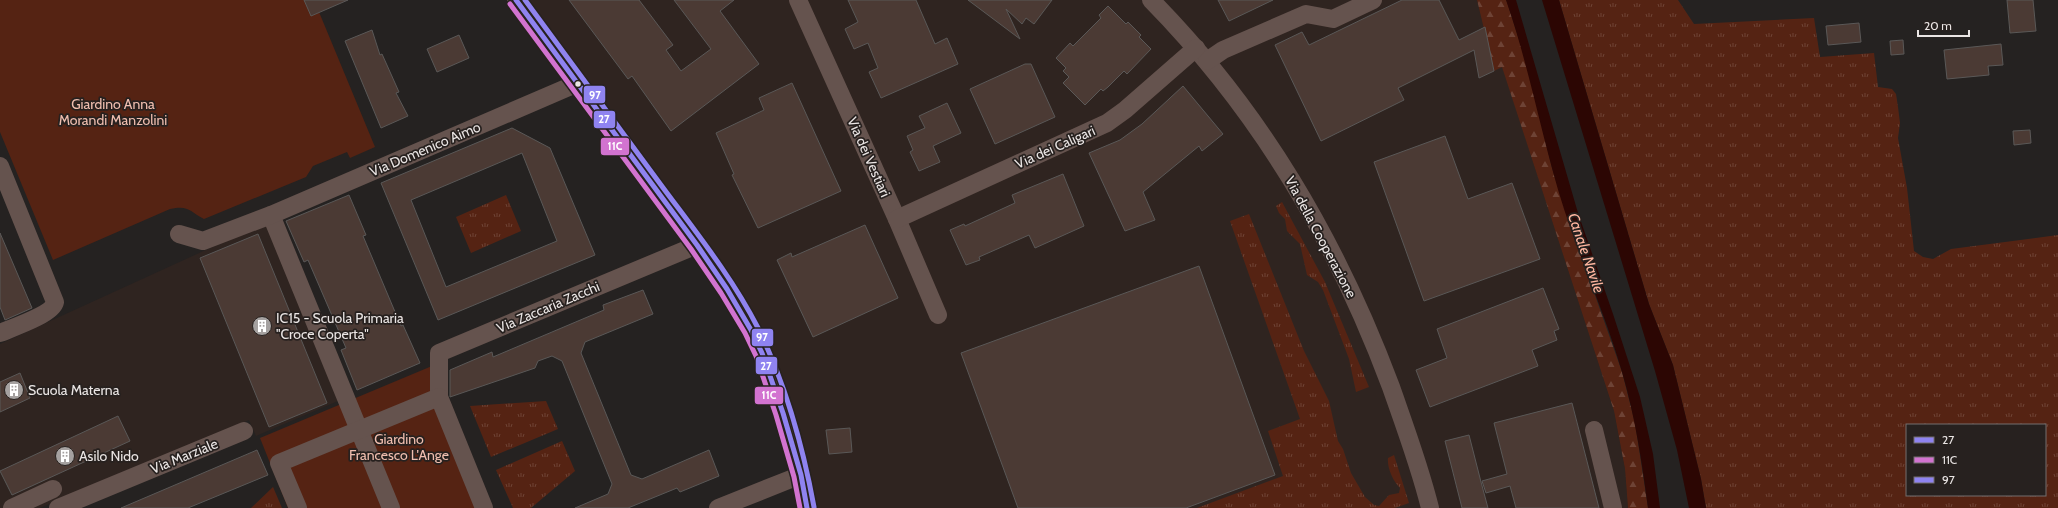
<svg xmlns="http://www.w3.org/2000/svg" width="2058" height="508" font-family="Cabin,sans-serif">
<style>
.built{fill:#2f2420}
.grass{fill:url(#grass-tufts);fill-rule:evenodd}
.forest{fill:url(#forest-firs)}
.park{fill:#552313}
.water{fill:#2c0603}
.building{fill:#4b3a34;stroke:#5a5857;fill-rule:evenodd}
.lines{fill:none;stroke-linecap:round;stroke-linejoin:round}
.minor{stroke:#65534e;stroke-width:18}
.bus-1-casing{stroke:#27211f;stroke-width:8}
.bus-2-casing{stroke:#27211f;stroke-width:8}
.bus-3-casing{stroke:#27211f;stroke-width:8}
.bus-1{stroke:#8f83f0;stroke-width:5}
.bus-2{stroke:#d273d0;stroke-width:5}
.bus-3{stroke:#8f83f0;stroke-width:5}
.bus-dot{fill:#eae5e4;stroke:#27211f;stroke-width:1.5}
.labels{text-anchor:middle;stroke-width:3.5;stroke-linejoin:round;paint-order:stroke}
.park-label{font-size:14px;fill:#f0beaf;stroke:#27211f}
.street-label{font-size:14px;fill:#eae5e4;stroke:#27211f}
.poi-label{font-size:14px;fill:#eae5e4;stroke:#27211f;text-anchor:start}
.water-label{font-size:15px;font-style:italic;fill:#ffb69f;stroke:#27211f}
.line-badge{stroke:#27211f;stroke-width:1.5}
.badge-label{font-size:11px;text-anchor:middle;font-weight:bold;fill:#fff}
</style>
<defs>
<pattern id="grass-tufts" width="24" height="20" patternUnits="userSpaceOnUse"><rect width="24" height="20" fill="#552313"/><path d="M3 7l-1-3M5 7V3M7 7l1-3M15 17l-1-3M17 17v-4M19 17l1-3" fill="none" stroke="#6e4335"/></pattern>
<pattern id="forest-firs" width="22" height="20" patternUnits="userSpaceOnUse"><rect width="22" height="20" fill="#552313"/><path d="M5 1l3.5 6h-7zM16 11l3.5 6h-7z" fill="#6e4335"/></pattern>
</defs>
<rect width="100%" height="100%" fill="#252221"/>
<g class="built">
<path d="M 517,0 L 1477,0 L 1494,70 L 1502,66 L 1614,411 L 1625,469 L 1628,508 L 816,508 L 773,353 L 745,303 Z"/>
<path d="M 267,222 L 338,401 L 256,436 L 249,420 L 40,508 L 0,508 L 0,344 Z"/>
</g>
<g class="grass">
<path d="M 1559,0 L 1678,0 L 1694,24 L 1814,18 L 1820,57 L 1874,53 L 1878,87 L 1892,89 L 1896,94 L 1898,107 L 1900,123 L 1898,138 L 1907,188 L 1914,251 L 1923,257 L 1933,259 L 1951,249 L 2058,235 L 2058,508 L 1706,508 L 1701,479 L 1673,365 L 1649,304 ZM 1907,425 L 2045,425 L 2045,495 L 1907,495 Z"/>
<path d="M 506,195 L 521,231 L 471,253 L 456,217 Z"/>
<path d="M 1282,202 L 1325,282 L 1369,387 L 1356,392 L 1349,359 L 1323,290 L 1318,282 L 1307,275 L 1300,244 L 1287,231 L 1285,219 L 1279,213 L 1276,206 Z"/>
<path d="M 1249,214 L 1304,351 L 1329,401 L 1338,441 L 1343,449 L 1351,473 L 1365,497 L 1374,505 L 1379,506 L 1389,495 L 1399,493 L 1400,488 C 1393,481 1387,468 1388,458 L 1394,455 L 1409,503 L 1395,508 L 1197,508 L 1283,476 L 1268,431 L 1300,419 L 1230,221 Z"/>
<path d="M 546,401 L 558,429 L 491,457 L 470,406 Z"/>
<path d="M 562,441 L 575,471 L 531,508 L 513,508 L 496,470 Z"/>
<path d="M 273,487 L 282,508 L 251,508 Z"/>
</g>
<path class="forest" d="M 1477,0 L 1506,0 L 1507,2 L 1526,62 L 1552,168 L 1565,210 L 1622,372 L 1635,423 L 1648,508 L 1628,508 L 1625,469 L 1614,411 L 1502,67 L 1494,71 Z"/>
<g class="park">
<path d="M 0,0 L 304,0 L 319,12 L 375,147 L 350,158 L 347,152 L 313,166 L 306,177 L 204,219 C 189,211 189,205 170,209 L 53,260 L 0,132 Z"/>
<path d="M 432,366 L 491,508 L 288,508 L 260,438 Z"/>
</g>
<g class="water">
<path d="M 1506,0 L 1516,0 L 1578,213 L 1613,314 L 1640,397 L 1653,454 L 1660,508 L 1648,508 C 1642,462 1635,416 1622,372 C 1606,316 1582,264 1564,209 C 1542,140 1530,69 1506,0 Z"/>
<path d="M 1542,0 L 1559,0 L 1649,304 L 1673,365 L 1701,479 L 1706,508 L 1689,508 L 1677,450 L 1655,371 Z"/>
</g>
<g class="building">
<path d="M 304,0 L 348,0 L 311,16 Z"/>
<path d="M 569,0 L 639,0 L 673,45 L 666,50 L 681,71 L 711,49 L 674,0 L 734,0 L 720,11 L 759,64 L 671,131 L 632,76 L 628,79 Z"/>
<path d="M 848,0 L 916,0 L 935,44 L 947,38 L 958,64 L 881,98 L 869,72 L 878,68 L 868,43 L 854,49 L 845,29 L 858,22 Z"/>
<path d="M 968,0 L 1052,0 L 1034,24 L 1026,18 L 1022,24 L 1006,9 L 1020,39 Z"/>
<path d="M 1218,0 L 1273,0 L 1229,21 Z"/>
<path d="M 1402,0 L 1439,0 L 1459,40 L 1485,27 L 1494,71 L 1479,78 L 1474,50 L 1398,88 L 1404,100 L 1321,141 L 1275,45 L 1302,32 L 1309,45 Z"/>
<path d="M 2007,0 L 2033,0 L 2036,31 L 2010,33 Z"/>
<path d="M 1108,6 L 1126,24 L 1128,22 L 1141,35 L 1139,37 L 1151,49 L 1127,74 L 1124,71 L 1108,87 L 1103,91 L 1101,89 L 1085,105 L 1063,83 L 1069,77 L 1063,71 L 1066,68 L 1056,58 L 1070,43 L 1073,46 L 1101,18 L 1099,15 Z"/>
<path d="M 1859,23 L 1861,42 L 1828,45 L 1826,26 Z"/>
<path d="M 372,30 L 380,55 L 382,54 L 399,92 L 396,93 L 408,116 L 381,128 L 345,41 Z"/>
<path d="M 459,35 L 469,58 L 437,72 L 427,49 Z"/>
<path d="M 1903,40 L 1904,54 L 1891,55 L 1890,41 Z"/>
<path d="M 2001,44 L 2003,65 L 1988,66 L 1989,75 L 1947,79 L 1944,50 Z"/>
<path d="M 1025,64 L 1031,64 L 1055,117 L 995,144 L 970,89 Z"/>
<path d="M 792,83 L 841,191 L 758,228 L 732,175 L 734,174 L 716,133 L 764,110 L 759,98 Z"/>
<path d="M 1183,86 L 1223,134 L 1202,151 L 1199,146 L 1143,192 L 1155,220 L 1125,231 L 1089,153 L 1120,140 L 1142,124 Z"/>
<path d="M 947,103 L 961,133 L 933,146 L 940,162 L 919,171 L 910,152 L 913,150 L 907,136 L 925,128 L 919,116 Z"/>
<path d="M 512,128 L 550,148 L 595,255 L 438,320 L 381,183 ZM 522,153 L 557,241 L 446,287 L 411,200 Z"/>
<path d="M 2030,130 L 2031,143 L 2014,145 L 2013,131 Z"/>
<path d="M 1445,136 L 1468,199 L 1512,183 L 1540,259 L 1424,301 L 1374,162 Z"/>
<path d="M 1063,174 L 1084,226 L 1035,248 L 1029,235 L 979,257 L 980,260 L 966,265 L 950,230 L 964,224 L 965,226 L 1015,203 L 1012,195 Z"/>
<path d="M 349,195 L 366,235 L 363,236 L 401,326 L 403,325 L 420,363 L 357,390 L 341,350 L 346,348 L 308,260 L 304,262 L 286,221 Z"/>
<path d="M 865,225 L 898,298 L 813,337 L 777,260 L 791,253 L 792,257 Z"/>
<path d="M 0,233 L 32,308 L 5,320 L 0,307 Z"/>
<path d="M 258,234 L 327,403 L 269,427 L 200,258 Z"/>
<path d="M 1199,266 L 1275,475 L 1186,508 L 1018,508 L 961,353 Z"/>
<path d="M 1543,288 L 1559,329 L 1554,331 L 1557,340 L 1532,350 L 1538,366 L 1430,407 L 1416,370 L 1447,358 L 1437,329 Z"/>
<path d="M 643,290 L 653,314 L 585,342 L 581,353 L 631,475 L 642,479 L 709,450 L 719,476 L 680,492 L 677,488 L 628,508 L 575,508 L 608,494 L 612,484 L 562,361 L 552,356 L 538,361 L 535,368 L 450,397 L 450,370 L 492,352 L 493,357 L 604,310 L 603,305 Z"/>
<path d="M 20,373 L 30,398 L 0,412 L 0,382 Z"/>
<path d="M 1572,403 L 1599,508 L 1516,508 L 1510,486 L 1486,493 L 1482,481 L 1507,474 L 1494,423 Z"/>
<path d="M 118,416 L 130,441 L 12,495 L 0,471 Z"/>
<path d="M 850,428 L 852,452 L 829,454 L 826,430 Z"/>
<path d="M 1469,435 L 1481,482 L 1488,508 L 1462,508 L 1445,441 Z"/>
<path d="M 257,450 L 268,475 L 188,508 L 121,508 Z"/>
</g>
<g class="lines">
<g class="minor">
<path d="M 516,0 L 697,245 L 727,289 L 751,330 L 762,353 L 783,413 L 801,475 L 807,508"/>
<path d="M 798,0 L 897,219 L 938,315"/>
<path d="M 1151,0 C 1261,112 1336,240 1391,387 C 1405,427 1420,467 1430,508"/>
<path d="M 1207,61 L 1223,50 L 1306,14 L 1333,19 L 1373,0"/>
<path d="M 0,166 L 55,302 C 53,314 12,328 0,333"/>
<path d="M 271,215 L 391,508"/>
<path d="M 897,219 L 1107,123 L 1125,110 L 1196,48"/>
<path d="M 179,234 L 203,241 L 271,215 L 578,83"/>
<path d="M 439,397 L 439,353 L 697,245"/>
<path d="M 1594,430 L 1613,508"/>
<path d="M 12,508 L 53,489"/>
<path d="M 58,508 L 244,431"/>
<path d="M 298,508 L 279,463 L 439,397 L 484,508"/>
<path d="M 718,508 L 801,475"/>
</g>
<defs>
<path id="bus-1" d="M 516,0 L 697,245 L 727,289 L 751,330 L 762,353 L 783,413 L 801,475 L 807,508"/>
<path id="bus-2" d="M 510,4 L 691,249 L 721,293 L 745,333 L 756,356 L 776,415 L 794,477 L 800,508"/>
<path id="bus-3" d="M 525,0 C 570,62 616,123 661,185 C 695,231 732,277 758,328 C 785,383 803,447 814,507"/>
</defs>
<use href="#bus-1" class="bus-1-casing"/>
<use href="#bus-2" class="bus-2-casing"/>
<use href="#bus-3" class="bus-3-casing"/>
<use href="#bus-1" class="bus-1"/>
<use href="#bus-2" class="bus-2"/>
<use href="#bus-3" class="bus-3"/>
</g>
<defs>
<symbol id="building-disc" viewBox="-11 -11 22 22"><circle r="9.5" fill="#a5a1a0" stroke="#27211f"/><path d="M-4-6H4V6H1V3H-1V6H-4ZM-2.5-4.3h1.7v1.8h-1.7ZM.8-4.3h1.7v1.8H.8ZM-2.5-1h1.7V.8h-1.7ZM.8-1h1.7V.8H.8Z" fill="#fff"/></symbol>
</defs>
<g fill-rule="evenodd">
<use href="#building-disc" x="251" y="315" width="22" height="22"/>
<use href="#building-disc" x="3" y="379" width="22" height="22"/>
<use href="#building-disc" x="54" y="445" width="22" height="22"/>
</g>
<circle class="bus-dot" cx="578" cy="84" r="3.5"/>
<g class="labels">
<g class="park-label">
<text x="113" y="109">Giardino Anna<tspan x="113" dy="16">Morandi Manzolini</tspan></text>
<text x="399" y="444">Giardino<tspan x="399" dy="16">Francesco L'Ange</tspan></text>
</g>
<g class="street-label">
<text transform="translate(1055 147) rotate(-24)" y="5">Via dei Caligari</text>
<text transform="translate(425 149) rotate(-23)" y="5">Via Domenico Aimo</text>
<text transform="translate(869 157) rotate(66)" y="5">Via dei Vestiari</text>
<text transform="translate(1321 237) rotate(62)" y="5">Via della Cooperazione</text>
<text transform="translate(548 307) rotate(-23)" y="5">Via Zaccaria Zacchi</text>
<text transform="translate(184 456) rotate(-22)" y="5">Via Marziale</text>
</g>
<g class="poi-label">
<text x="276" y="323">IC15 - Scuola Primaria<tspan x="276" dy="16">"Croce Coperta"</tspan></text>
<text x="28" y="395">Scuola Materna</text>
<text x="79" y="461">Asilo Nido</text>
</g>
<g class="water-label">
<text transform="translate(1586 253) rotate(71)" y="5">Canale Navile</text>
</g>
</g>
<g class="line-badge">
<rect x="583" y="85" width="23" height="19" rx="4" fill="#8f83f0"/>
<rect x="593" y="110" width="23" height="19" rx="4" fill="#8f83f0"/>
<rect x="600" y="137" width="30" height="19" rx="4" fill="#d273d0"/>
<rect x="751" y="328" width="23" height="19" rx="4" fill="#8f83f0"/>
<rect x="755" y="356" width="23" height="19" rx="4" fill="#8f83f0"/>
<rect x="754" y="386" width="30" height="19" rx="4" fill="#d273d0"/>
</g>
<g class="badge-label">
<text x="595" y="99">97</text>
<text x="604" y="123">27</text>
<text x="615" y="150">11C</text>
<text x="762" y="341">97</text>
<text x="766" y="370">27</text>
<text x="769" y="399">11C</text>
</g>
<rect x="1906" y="424" width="140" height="72" fill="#27211f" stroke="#756f6e"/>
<rect x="1914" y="437" width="20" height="6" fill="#8f83f0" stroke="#756f6e"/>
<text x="1942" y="444" font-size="12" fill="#eae5e4">27</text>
<rect x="1914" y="457" width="20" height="6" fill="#d273d0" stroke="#756f6e"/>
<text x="1942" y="464" font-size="12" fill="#eae5e4">11C</text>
<rect x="1914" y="477" width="20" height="6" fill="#8f83f0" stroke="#756f6e"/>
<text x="1942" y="484" font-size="12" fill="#eae5e4">97</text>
<path d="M1918 30v6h51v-6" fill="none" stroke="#eae5e4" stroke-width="2"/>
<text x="1924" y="30" font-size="12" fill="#eae5e4" stroke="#27211f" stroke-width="3" paint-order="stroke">20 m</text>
</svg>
